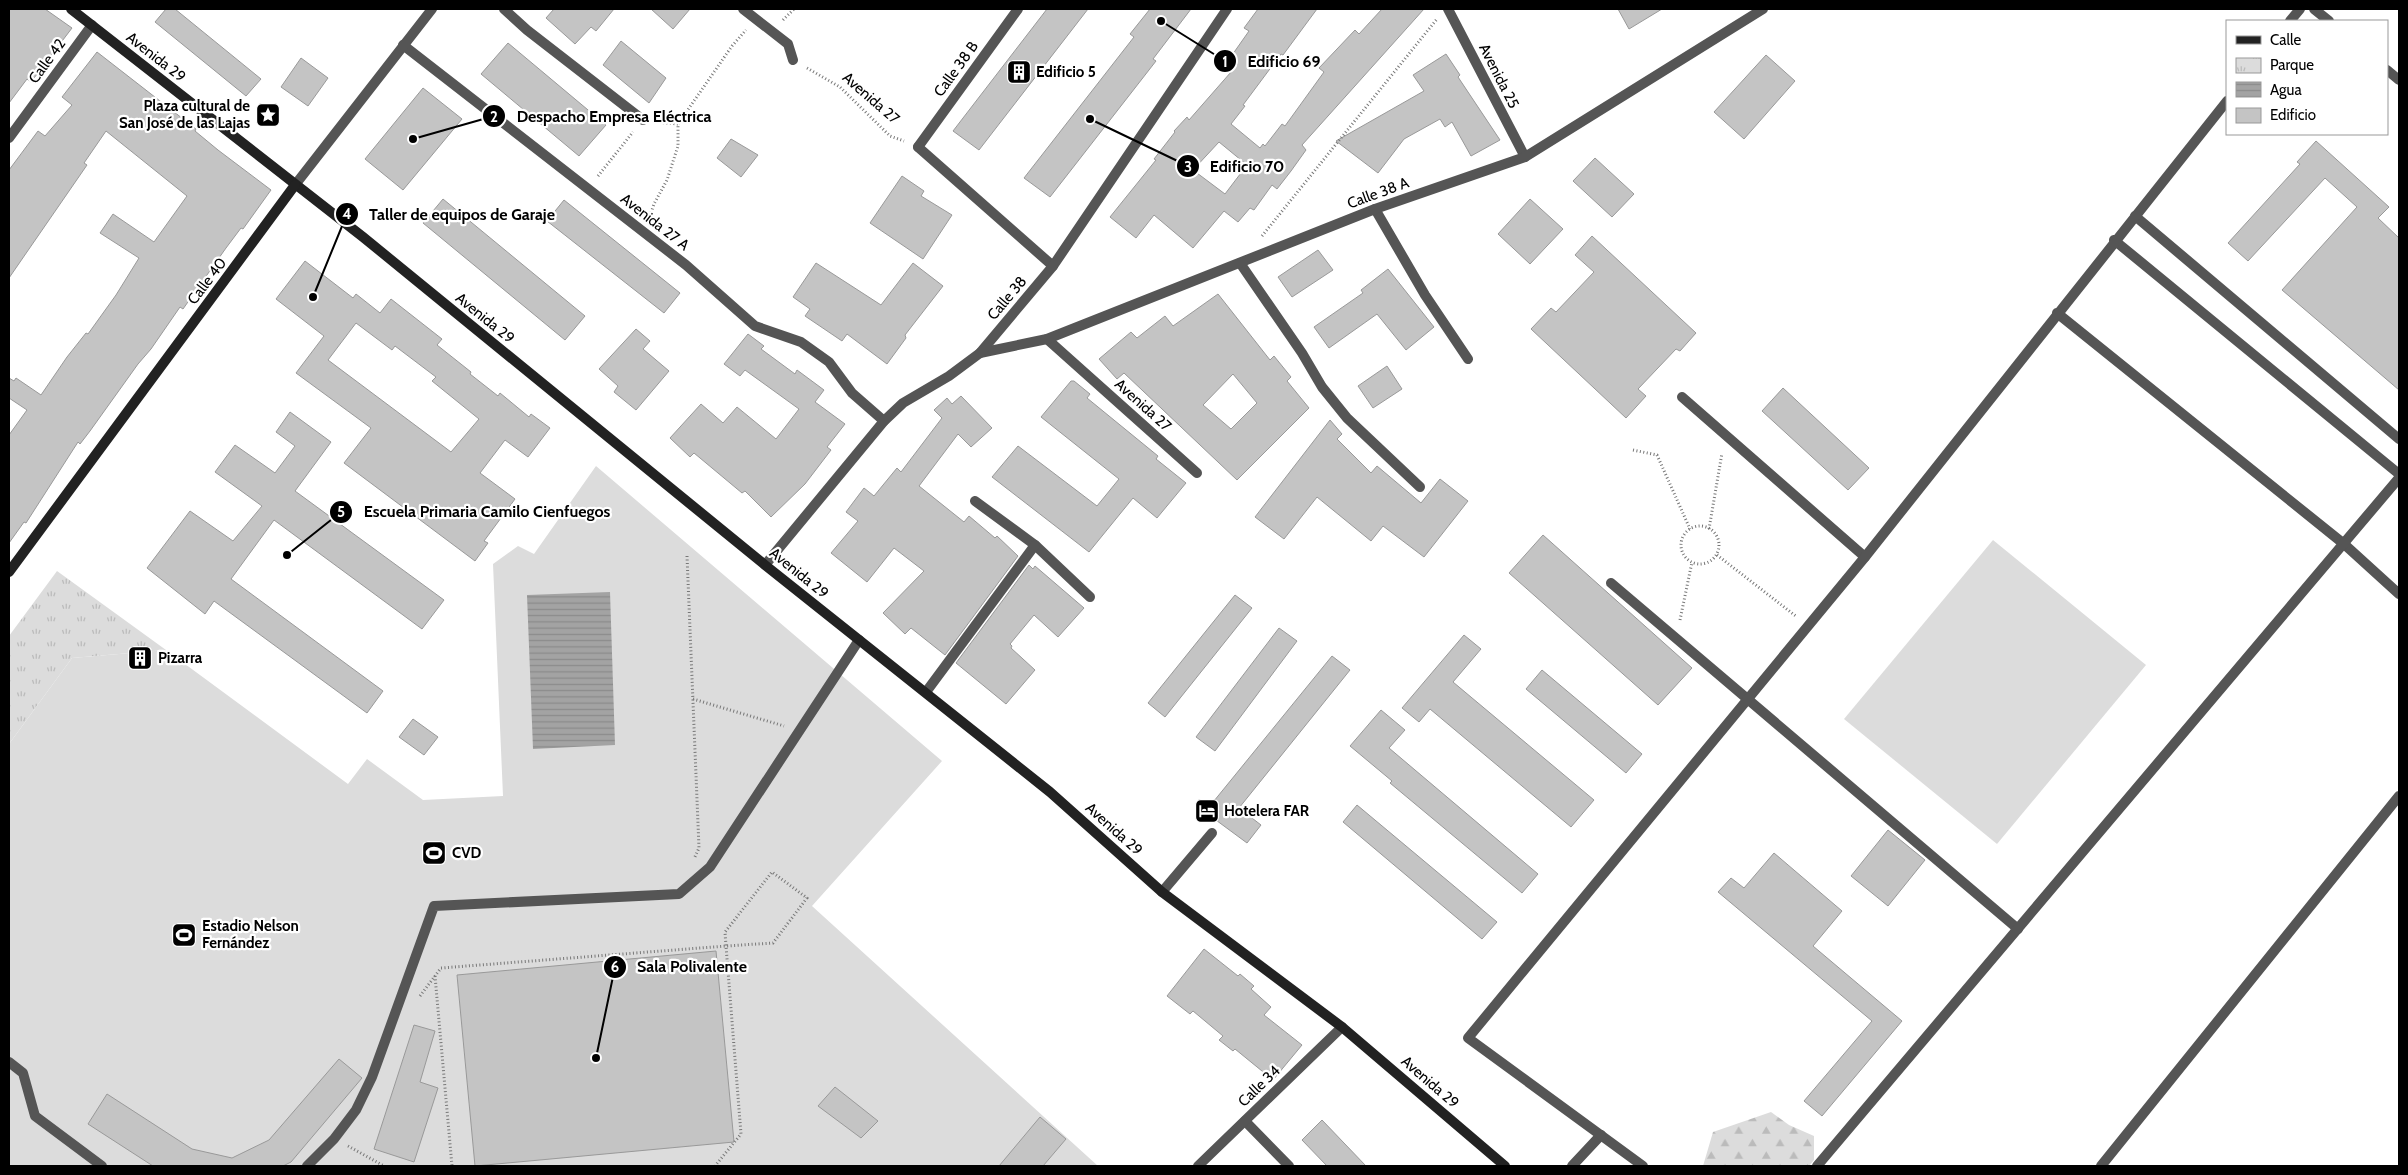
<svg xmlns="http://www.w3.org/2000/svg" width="2408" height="1175" font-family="Cabin,sans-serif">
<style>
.forest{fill:url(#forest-firs)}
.park{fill:url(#park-tufts)}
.pitch{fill:#dcdcdc}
.water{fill:url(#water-rules)}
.building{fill:#c4c4c4;stroke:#999;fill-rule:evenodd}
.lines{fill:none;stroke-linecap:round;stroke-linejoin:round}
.path{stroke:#777;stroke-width:3;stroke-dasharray:1 2.5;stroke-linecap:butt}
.lane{stroke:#555;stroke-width:10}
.street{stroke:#555;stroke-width:10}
.secondary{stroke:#222;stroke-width:10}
.labels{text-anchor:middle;stroke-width:4.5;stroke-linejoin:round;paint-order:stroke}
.street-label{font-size:15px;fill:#000;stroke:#fff}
.poi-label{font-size:15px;font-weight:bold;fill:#000;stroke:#fff;text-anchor:start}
.leader{fill:none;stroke:#000;stroke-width:2}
.callout-dot{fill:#000;stroke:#fff;stroke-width:2}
.mark-label{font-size:15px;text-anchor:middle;font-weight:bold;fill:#fff}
.callout-label{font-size:16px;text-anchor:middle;font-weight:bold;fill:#000;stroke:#fff;stroke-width:4.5;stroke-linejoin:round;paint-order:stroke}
</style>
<defs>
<pattern id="forest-firs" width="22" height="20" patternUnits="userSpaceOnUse" patternTransform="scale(1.25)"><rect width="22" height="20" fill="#dcdcdc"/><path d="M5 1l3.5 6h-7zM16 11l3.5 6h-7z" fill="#bbb"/></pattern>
<pattern id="park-tufts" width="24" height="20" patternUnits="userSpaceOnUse" patternTransform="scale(1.25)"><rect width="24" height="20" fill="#dcdcdc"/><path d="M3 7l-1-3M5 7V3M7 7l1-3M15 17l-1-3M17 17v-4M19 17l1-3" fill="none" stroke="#bbb"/></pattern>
<pattern id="water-rules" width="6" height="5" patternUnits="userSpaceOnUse" patternTransform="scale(1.25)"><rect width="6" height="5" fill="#a3a3a3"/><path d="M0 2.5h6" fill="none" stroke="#8b8b8b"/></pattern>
</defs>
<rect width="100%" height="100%" fill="#fff"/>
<path class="forest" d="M 1771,1112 L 1789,1125 L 1814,1136 L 1814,1160 L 1809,1166 L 1703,1166 L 1713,1132 Z"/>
<path class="park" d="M 57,571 L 166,650 L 72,658 L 9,744 L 9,636 Z"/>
<g class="pitch">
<path d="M 596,466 L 942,761 L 812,906 L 1098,1166 L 9,1166 L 9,744 L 72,658 L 166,650 L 348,784 L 367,759 L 423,800 L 503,796 L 493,564 L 518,546 L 534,554 Z"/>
<path d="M 1993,540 L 2146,665 L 1997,844 L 1844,719 Z"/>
</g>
<path class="water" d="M 610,592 L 615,745 L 533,749 L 527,595 Z"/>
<g class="building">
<path d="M 9,9 L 45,9 L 72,28 L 31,82 L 27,79 L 9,103 Z"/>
<path d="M 166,9 L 175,9 L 261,79 L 246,96 L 155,22 Z"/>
<path d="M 554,9 L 614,9 L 596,31 L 591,27 L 575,44 L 546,18 Z"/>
<path d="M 651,9 L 690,9 L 673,29 Z"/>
<path d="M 1047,9 L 1088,9 L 979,150 L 953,131 Z"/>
<path d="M 1150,9 L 1191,9 L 1153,59 L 1156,61 L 1050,197 L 1024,178 L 1134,37 L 1130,34 Z"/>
<path d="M 1258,9 L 1317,9 L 1283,55 L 1281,54 L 1243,105 L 1245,106 L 1231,124 L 1260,148 L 1263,144 L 1265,146 L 1282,124 L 1285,126 L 1324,72 L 1319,68 L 1355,30 L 1359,34 L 1382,9 L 1424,9 L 1302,145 L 1306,150 L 1291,171 L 1277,189 L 1272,185 L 1254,210 L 1250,208 L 1238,222 L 1224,211 L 1193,248 L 1154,215 L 1136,238 L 1110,217 L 1156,160 L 1154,159 L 1175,132 L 1174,131 L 1187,117 L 1189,120 L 1238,64 L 1230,58 L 1249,31 L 1244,28 ZM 1219,142 L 1247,165 L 1225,194 L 1193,170 Z"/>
<path d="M 1618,9 L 1662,9 L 1629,29 Z"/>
<path d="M 621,41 L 666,78 L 649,103 L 603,65 Z"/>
<path d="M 508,43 L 606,125 L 579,156 L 481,74 Z"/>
<path d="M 97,52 L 196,129 L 195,131 L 218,150 L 271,190 L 243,229 L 241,228 L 226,248 L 183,309 L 180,307 L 151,349 L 138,364 L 90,431 L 80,444 L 78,442 L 26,523 L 24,522 L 9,543 L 9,435 L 27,410 L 9,398 L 9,378 L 14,381 L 16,378 L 41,395 L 67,357 L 86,333 L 88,334 L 116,295 L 139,258 L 100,233 L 113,214 L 154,242 L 187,196 L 106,131 L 84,163 L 87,165 L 9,278 L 9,170 L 38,131 L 45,136 L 72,105 L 62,97 Z"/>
<path d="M 1446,54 L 1460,75 L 1458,77 L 1500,140 L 1471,156 L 1452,122 L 1445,127 L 1440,119 L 1404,139 L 1378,173 L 1336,141 L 1424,91 L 1413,75 Z"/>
<path d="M 1766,55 L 1795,81 L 1744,139 L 1714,112 Z"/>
<path d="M 301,58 L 328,78 L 308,106 L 281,87 Z"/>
<path d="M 423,88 L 462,119 L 403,190 L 365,159 Z"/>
<path d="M 731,139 L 758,155 L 741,177 L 717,158 Z"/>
<path d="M 2316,141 L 2389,207 L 2378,218 L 2399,238 L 2399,390 L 2282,290 L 2357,207 L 2325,178 L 2248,261 L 2228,243 L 2300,164 L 2297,162 Z"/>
<path d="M 1595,158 L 1634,194 L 1612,217 L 1573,181 Z"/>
<path d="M 902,176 L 924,191 L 921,196 L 952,215 L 923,259 L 870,223 Z"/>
<path d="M 443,199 L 585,316 L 565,340 L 423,223 Z"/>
<path d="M 1530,199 L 1563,229 L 1530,264 L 1498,234 Z"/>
<path d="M 564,200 L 680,293 L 664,313 L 547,221 Z"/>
<path d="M 1592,236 L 1696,333 L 1680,351 L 1676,349 L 1638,389 L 1646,396 L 1626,418 L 1531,329 L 1551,308 L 1556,312 L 1594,272 L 1575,255 Z"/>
<path d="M 1318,250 L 1333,270 L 1292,297 L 1278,277 Z"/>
<path d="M 305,261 L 353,298 L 356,294 L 380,313 L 391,299 L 442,339 L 437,345 L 471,372 L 470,374 L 498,396 L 500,393 L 529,417 L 531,414 L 550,428 L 528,457 L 505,440 L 480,473 L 515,499 L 484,541 L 488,543 L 475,561 L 344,463 L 371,428 L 296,373 L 324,336 L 276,299 ZM 356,323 L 392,350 L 395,346 L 436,377 L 432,381 L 479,419 L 451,452 L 328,360 Z"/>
<path d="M 816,263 L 881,305 L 913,263 L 943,286 L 905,335 L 906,338 L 887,364 L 847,334 L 842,341 L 805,316 L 810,309 L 793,297 Z"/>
<path d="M 1388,269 L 1434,327 L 1406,350 L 1377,314 L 1329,348 L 1314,327 L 1363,293 L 1361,290 Z"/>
<path d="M 1218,294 L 1270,360 L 1274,356 L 1291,377 L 1287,381 L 1309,408 L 1237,480 L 1124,373 L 1117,379 L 1099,359 L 1131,332 L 1137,338 L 1165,316 L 1173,326 ZM 1233,374 L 1257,403 L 1231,429 L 1203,405 Z"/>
<path d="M 636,329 L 650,341 L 643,349 L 669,371 L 636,410 L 614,392 L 618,386 L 599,369 Z"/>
<path d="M 748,334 L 764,346 L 761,349 L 795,374 L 797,370 L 824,390 L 815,402 L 845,424 L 827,447 L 831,450 L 805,484 L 771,517 L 745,491 L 742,493 L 694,453 L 690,457 L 670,438 L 701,404 L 723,423 L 737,407 L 776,439 L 799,409 L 745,370 L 740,376 L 724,364 Z"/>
<path d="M 1387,366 L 1402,389 L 1373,408 L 1358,386 Z"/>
<path d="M 1071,381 L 1074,381 L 1090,394 L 1087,398 L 1158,456 L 1156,459 L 1186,483 L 1157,518 L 1133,498 L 1089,552 L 992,477 L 1018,446 L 1097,506 L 1119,479 L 1041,417 Z"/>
<path d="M 1783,388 L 1869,468 L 1848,490 L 1762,411 Z"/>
<path d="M 961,396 L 992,428 L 971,447 L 958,434 L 919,486 L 964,522 L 969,516 L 995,538 L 997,536 L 1018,556 L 945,655 L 911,628 L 905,634 L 883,613 L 924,571 L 894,548 L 867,582 L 831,553 L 858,521 L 846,512 L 864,488 L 874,496 L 897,468 L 901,472 L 942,418 L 934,410 L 947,398 L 952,404 Z"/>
<path d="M 290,412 L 331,442 L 295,491 L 444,600 L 422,629 L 274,520 L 231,579 L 383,691 L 367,713 L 214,601 L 205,614 L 147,568 L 190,511 L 233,541 L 262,506 L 215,472 L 235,445 L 275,473 L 295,446 L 276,432 Z"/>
<path d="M 1330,420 L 1342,434 L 1337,439 L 1371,473 L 1377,466 L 1421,503 L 1440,479 L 1468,501 L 1424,557 L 1383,526 L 1371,541 L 1317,497 L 1284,539 L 1255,517 Z"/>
<path d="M 1543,535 L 1692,668 L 1658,705 L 1509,573 Z"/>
<path d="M 1029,565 L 1033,569 L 1035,566 L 1084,608 L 1058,637 L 1034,615 L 1010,644 L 1012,646 L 1011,648 L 1035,670 L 1006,704 L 956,663 Z"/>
<path d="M 1235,595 L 1252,608 L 1165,717 L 1148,703 Z"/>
<path d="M 1279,628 L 1297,641 L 1215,751 L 1196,737 Z"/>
<path d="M 1464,635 L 1481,649 L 1453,682 L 1594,800 L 1571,827 L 1430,709 L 1419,722 L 1402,708 Z"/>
<path d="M 1332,656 L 1350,670 L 1239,808 L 1261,825 L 1247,843 L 1205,812 Z"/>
<path d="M 1542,670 L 1642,754 L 1626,773 L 1526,689 Z"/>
<path d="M 1381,710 L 1405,730 L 1389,748 L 1538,874 L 1522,893 L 1390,783 L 1392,781 L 1350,746 Z"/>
<path d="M 413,719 L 438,737 L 424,755 L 399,737 Z"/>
<path d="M 1357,805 L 1497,922 L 1482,939 L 1343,822 Z"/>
<path d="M 1888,830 L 1925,860 L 1888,906 L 1851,876 Z"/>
<path d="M 1774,853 L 1842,911 L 1813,946 L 1902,1021 L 1822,1116 L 1804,1101 L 1872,1021 L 1718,892 L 1731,878 L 1744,888 Z"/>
<path d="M 1204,949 L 1238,976 L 1240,974 L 1254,986 L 1251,989 L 1271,1007 L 1264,1015 L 1302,1045 L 1273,1080 L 1235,1049 L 1233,1051 L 1219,1040 L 1223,1036 L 1193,1011 L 1190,1014 L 1167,996 Z"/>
<path d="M 716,951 L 734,1142 L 475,1166 L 457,975 Z"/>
<path d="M 414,1025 L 435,1031 L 420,1082 L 438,1088 L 414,1162 L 374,1149 Z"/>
<path d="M 339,1059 L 362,1078 L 291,1162 L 283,1166 L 153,1166 L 88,1124 L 107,1094 L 192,1149 L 232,1158 L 269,1140 Z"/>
<path d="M 835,1087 L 878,1121 L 861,1138 L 818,1106 Z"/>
<path d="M 1040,1117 L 1066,1139 L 1043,1166 L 999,1166 Z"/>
<path d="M 1322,1120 L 1366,1166 L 1327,1166 L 1302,1140 Z"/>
</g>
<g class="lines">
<g class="path">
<path d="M 783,20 L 794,9"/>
<path d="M 807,68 L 840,87 L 890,136 L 904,141"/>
<path d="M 656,122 L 678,124"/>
<path d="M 598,176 L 633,132"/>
<path d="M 650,216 L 654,204 L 667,180 L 678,146 L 678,124 L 732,46 L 746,30"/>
<path d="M 1262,236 L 1437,19"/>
<path d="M 1633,450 L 1657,455 L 1690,529"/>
<circle cx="1700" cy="545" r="19"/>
<path d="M 1709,529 L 1722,453"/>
<path d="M 1717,555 L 1797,617"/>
<path d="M 687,556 L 699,848 L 694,859"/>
<path d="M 1680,620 L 1692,562"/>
<path d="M 693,699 L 784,726"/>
<path d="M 435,976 L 452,1166"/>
<path d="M 420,996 L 441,968 L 726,946 L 773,943 L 807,898 L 772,872 L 725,932 L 726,946 L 741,1134 L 715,1166"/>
<path d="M 348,1146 L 384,1166"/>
</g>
<g class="lane">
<path d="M 2314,9 L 2329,21"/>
<path d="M 2290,21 L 2300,9"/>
<path d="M 403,45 L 686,265 L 755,326 L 801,342 L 829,362 L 852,393 L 884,421"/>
<path d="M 2387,70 L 2399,80"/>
<path d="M 918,147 L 1018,9"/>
<path d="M 1375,209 L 1425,295 L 1468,359"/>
<path d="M 2135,216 L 2399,439"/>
<path d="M 2114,240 L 2399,474"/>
<path d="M 2057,313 L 2344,544 L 2399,594"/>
<path d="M 1682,397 L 1865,557"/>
<path d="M 975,501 L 1035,545 L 1090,597"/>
<path d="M 1611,583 L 2018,929"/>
<path d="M 926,692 L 1035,545"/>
<path d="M 1162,892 L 1212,833"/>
<path d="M 9,1062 L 23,1073 L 35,1116 L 102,1166"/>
<path d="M 307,1166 L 334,1139 L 356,1110 L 372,1077 L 434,906 L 679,894 L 710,867 L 859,640"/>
<path d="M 1572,1166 L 1601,1135"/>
<path d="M 1643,1166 L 1468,1038 L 1865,557 L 2227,101"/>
<path d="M 1817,1166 L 2399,478"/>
<path d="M 2101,1166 L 2399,796"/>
</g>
<g class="street">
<path d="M 504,9 L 527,30 L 643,120"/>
<path d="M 743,9 L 788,44 L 793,60"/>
<path d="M 1448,9 L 1525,157"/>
<path d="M 9,138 L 92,25"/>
<path d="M 918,147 L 1053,266"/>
<path d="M 295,185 L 432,9"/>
<path d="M 1240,263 L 1302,353 L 1322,387 L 1347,418 L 1420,487"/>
<path d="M 1047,339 L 1197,473"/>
<path d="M 980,353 L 1047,339 L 1375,209 L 1525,157 L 1763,9"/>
<path d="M 765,565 L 884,421 L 903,403 L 949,376 L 980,353 L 1053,266 L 1227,9"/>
<path d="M 1245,1121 L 1289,1166"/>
<path d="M 1198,1166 L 1342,1027"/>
</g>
<g class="secondary">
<path d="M 71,9 L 363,237 L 765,565 L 1050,792 L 1162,892 L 1342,1027 L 1505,1166"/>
<path d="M 9,572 L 295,185"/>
</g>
</g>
<defs>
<symbol id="building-square" viewBox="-11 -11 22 22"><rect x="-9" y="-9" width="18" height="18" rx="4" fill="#000" stroke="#fff"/><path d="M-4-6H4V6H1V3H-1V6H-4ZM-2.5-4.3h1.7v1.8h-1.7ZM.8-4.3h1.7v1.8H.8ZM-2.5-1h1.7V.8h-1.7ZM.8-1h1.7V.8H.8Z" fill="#fff"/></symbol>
<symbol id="sight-square" viewBox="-11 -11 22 22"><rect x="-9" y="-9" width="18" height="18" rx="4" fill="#000" stroke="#fff"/><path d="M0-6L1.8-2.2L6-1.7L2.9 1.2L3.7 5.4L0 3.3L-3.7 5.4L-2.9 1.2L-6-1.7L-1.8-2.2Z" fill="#fff"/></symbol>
<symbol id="hotel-square" viewBox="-11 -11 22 22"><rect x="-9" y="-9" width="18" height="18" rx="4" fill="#000" stroke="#fff"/><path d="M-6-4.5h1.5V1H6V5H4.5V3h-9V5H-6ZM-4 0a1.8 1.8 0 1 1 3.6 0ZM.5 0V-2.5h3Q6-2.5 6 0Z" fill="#fff"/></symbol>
<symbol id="stadium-square" viewBox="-11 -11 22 22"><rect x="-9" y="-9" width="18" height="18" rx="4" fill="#000" stroke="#fff"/><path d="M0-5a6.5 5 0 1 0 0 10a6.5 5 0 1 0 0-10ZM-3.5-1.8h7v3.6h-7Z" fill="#fff"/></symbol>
</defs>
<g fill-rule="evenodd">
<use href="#building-square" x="1005" y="58" width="28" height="28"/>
<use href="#sight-square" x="254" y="101" width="28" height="28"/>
<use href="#building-square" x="126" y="644" width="28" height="28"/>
<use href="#hotel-square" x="1193" y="797" width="28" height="28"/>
<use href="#stadium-square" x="420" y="839" width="28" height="28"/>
<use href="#stadium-square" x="170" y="921" width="28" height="28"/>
</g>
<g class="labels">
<g class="street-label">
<text transform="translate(156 57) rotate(38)" y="5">Avenida 29</text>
<text transform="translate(47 61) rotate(-54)" y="5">Calle 42</text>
<text transform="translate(956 69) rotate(-54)" y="5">Calle 38 B</text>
<text transform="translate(1499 76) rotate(63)" y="5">Avenida 25</text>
<text transform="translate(871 98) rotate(41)" y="5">Avenida 27</text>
<text transform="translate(1378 193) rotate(-20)" y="5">Calle 38 A</text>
<text transform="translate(655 222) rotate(38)" y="5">Avenida 27 A</text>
<text transform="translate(207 281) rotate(-53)" y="5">Calle 40</text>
<text transform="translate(1007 298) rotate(-50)" y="5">Calle 38</text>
<text transform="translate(485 318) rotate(39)" y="5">Avenida 29</text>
<text transform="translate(1143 405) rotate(42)" y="5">Avenida 27</text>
<text transform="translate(799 573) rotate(39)" y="5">Avenida 29</text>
<text transform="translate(1114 829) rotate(42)" y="5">Avenida 29</text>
<text transform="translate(1430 1082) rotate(41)" y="5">Avenida 29</text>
<text transform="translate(1259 1086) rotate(-44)" y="5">Calle 34</text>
</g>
<g class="poi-label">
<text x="1036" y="77">Edificio 5</text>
<text x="250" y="111" text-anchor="end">Plaza cultural de<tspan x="250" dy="17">San José de las Lajas</tspan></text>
<text x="158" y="663">Pizarra</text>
<text x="1224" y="816">Hotelera FAR</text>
<text x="452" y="858">CVD</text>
<text x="202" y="931">Estadio Nelson<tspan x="202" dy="17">Fernández</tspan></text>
</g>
</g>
<path class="leader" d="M1161 21L1225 61M413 139L494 116M1090 119L1188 166M313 297L347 214M287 555L341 512M596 1058L615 967"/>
<g class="callout-dot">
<circle cx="1161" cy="21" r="5"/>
<circle cx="413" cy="139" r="5"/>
<circle cx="1090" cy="119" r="5"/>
<circle cx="313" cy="297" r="5"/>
<circle cx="287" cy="555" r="5"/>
<circle cx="596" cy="1058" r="5"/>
<circle cx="1225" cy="61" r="12"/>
<circle cx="494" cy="116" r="12"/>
<circle cx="1188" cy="166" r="12"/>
<circle cx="347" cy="214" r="12"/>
<circle cx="341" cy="512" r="12"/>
<circle cx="615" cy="967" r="12"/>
</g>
<g class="mark-label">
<text x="1225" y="67">1</text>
<text x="494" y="122">2</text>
<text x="1188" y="172">3</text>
<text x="347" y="219">4</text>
<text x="341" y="517">5</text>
<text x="615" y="972">6</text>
</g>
<g class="callout-label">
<text x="1284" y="67">Edificio 69</text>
<text x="614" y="122">Despacho Empresa Eléctrica</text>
<text x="1247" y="172">Edificio 70</text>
<text x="462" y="220">Taller de equipos de Garaje</text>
<text x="487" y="517">Escuela Primaria Camilo Cienfuegos</text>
<text x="692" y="972">Sala Polivalente</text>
</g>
<rect width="2408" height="1175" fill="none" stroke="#000000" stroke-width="20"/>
<rect x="2226" y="20" width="162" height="115" fill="#ffffff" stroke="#999999"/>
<rect x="2236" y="36" width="25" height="8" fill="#222222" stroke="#999999"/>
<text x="2270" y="45" font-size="15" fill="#000000">Calle</text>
<rect x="2236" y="58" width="25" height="15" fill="url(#park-tufts)" stroke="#999999"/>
<text x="2270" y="70" font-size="15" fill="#000000">Parque</text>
<rect x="2236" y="82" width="25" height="15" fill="url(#water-rules)" stroke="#999999"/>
<text x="2270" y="95" font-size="15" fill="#000000">Agua</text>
<rect x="2236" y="108" width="25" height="15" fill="#c4c4c4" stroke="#999999"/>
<text x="2270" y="120" font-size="15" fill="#000000">Edificio</text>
</svg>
